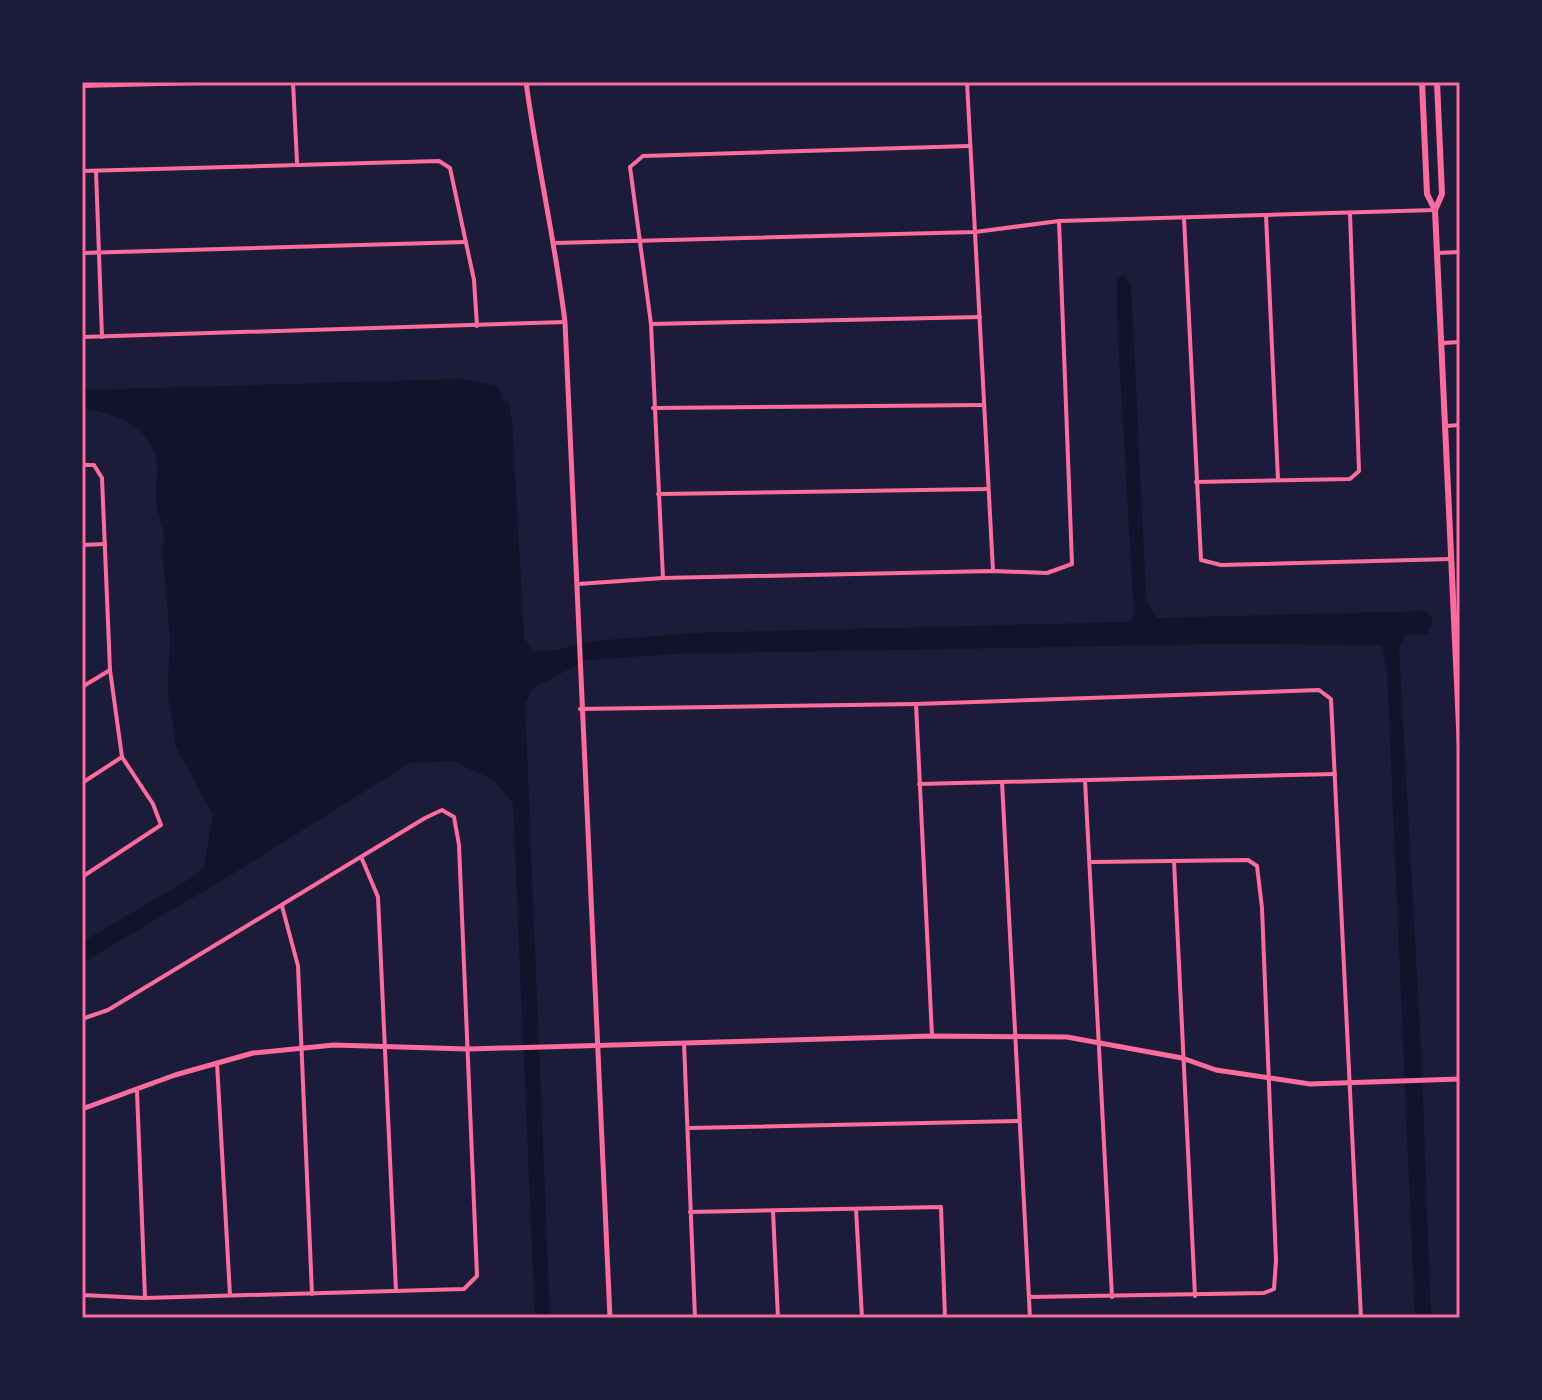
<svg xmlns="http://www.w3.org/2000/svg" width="1542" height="1400" font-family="Manrope,sans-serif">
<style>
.water{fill:#12122b}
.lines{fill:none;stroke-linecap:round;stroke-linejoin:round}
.minor{stroke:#ff6b9d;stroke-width:4}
.tertiary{stroke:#ff6b9d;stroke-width:5}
.secondary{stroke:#ff6b9d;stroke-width:6}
.neatline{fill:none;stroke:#ff6b9d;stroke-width:3}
</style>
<rect width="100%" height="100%" fill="#1b1b3a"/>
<path class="water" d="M 1123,275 L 1131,284 L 1146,599 L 1156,618 L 1426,611 L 1433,620 L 1428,634 L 1405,635 L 1399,650 L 1421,1049 L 1431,1318 L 1415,1318 L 1387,670 L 1381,645 L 1215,644 L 672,654 L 586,660 L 532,689 L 525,705 L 550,1318 L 535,1318 L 513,803 L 494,780 L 452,761 L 410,763 L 231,875 L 82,963 L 82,942 L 193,877 L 204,866 L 213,815 L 176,747 L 168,693 L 170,635 L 162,550 C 168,530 158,521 156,502 C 155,489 158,476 157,464 C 151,424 116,414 82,408 L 82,390 L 461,379 L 498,386 L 503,402 L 508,401 L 512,420 L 524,638 L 533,651 L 551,651 L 595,641 L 693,633 L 1130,622 L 1134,615 L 1117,318 L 1117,279 Z"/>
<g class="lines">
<g class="minor">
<path d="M 293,82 L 297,162"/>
<path d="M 967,82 L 993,571"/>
<path d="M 82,86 L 237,82"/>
<path d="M 82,171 L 439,161 L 450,168 L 474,280 L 477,326"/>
<path d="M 96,171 L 102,337"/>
<path d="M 1266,215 L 1278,480"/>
<path d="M 1184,218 L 1201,560 L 1221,565 L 1451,559"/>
<path d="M 555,243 L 975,232 L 1059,221 L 1435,210"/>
<path d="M 82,253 L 466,242"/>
<path d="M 1437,253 L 1460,252"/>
<path d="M 651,324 L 980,317"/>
<path d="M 82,337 L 565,322"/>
<path d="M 1442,343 L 1460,342"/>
<path d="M 653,408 L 983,405"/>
<path d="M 1446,426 L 1460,425"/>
<path d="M 82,465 L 94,465 L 102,478 L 110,670 L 122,757 L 153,804 L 161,825 L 82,877"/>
<path d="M 1196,482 L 1350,479 L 1359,471 L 1350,213"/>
<path d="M 658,494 L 986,489"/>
<path d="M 82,545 L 105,544"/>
<path d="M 663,578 L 651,324 L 630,167 L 643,156 L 969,146"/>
<path d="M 578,584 L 663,578 L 993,571 L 1047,573 L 1072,564 L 1059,221"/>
<path d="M 82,687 L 110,670"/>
<path d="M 916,704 L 932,1036"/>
<path d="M 580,709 L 916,704 L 1319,690 L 1331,699 L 1361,1318"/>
<path d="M 1085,780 L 1112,1297"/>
<path d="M 1002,782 L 1030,1318"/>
<path d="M 82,783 L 122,757"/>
<path d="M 919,784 L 1335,774"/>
<path d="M 362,859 L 378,897 L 396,1291"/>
<path d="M 1174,861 L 1195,1296"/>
<path d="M 282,906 L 298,966 L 312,1294"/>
<path d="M 82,1019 L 108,1010 L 425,818 L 442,810 L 454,817 L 459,845 L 477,1276 L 464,1289 L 145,1298 L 82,1295"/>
<path d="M 684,1043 L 695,1318"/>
<path d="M 217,1063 L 230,1295"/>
<path d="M 137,1091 L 145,1298"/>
<path d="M 688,1128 L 1019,1121"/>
<path d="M 856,1209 L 862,1318"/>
<path d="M 773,1211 L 778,1318"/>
<path d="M 690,1212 L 941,1207 L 945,1318"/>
<path d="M 1029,1297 L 1264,1293 L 1274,1289 L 1276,1261 L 1262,908 L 1257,866 L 1248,860 L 1092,862"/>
</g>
<g class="tertiary">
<path d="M 526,82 C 537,163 555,241 565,322 L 610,1318"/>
<path d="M 82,1109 L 175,1075 L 253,1053 L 334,1045 L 468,1049 L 932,1036 L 1067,1037 L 1182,1058 L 1216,1070 L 1310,1084 L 1460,1079"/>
</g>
<g class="secondary">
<path d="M 1422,82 L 1427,194 L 1435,210"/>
<path d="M 1437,82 L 1442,194 L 1435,210 L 1460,748"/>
</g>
</g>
<rect width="1542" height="1400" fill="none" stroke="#1b1b3a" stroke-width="168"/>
<rect x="84" y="84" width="1374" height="1232" class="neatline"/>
</svg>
